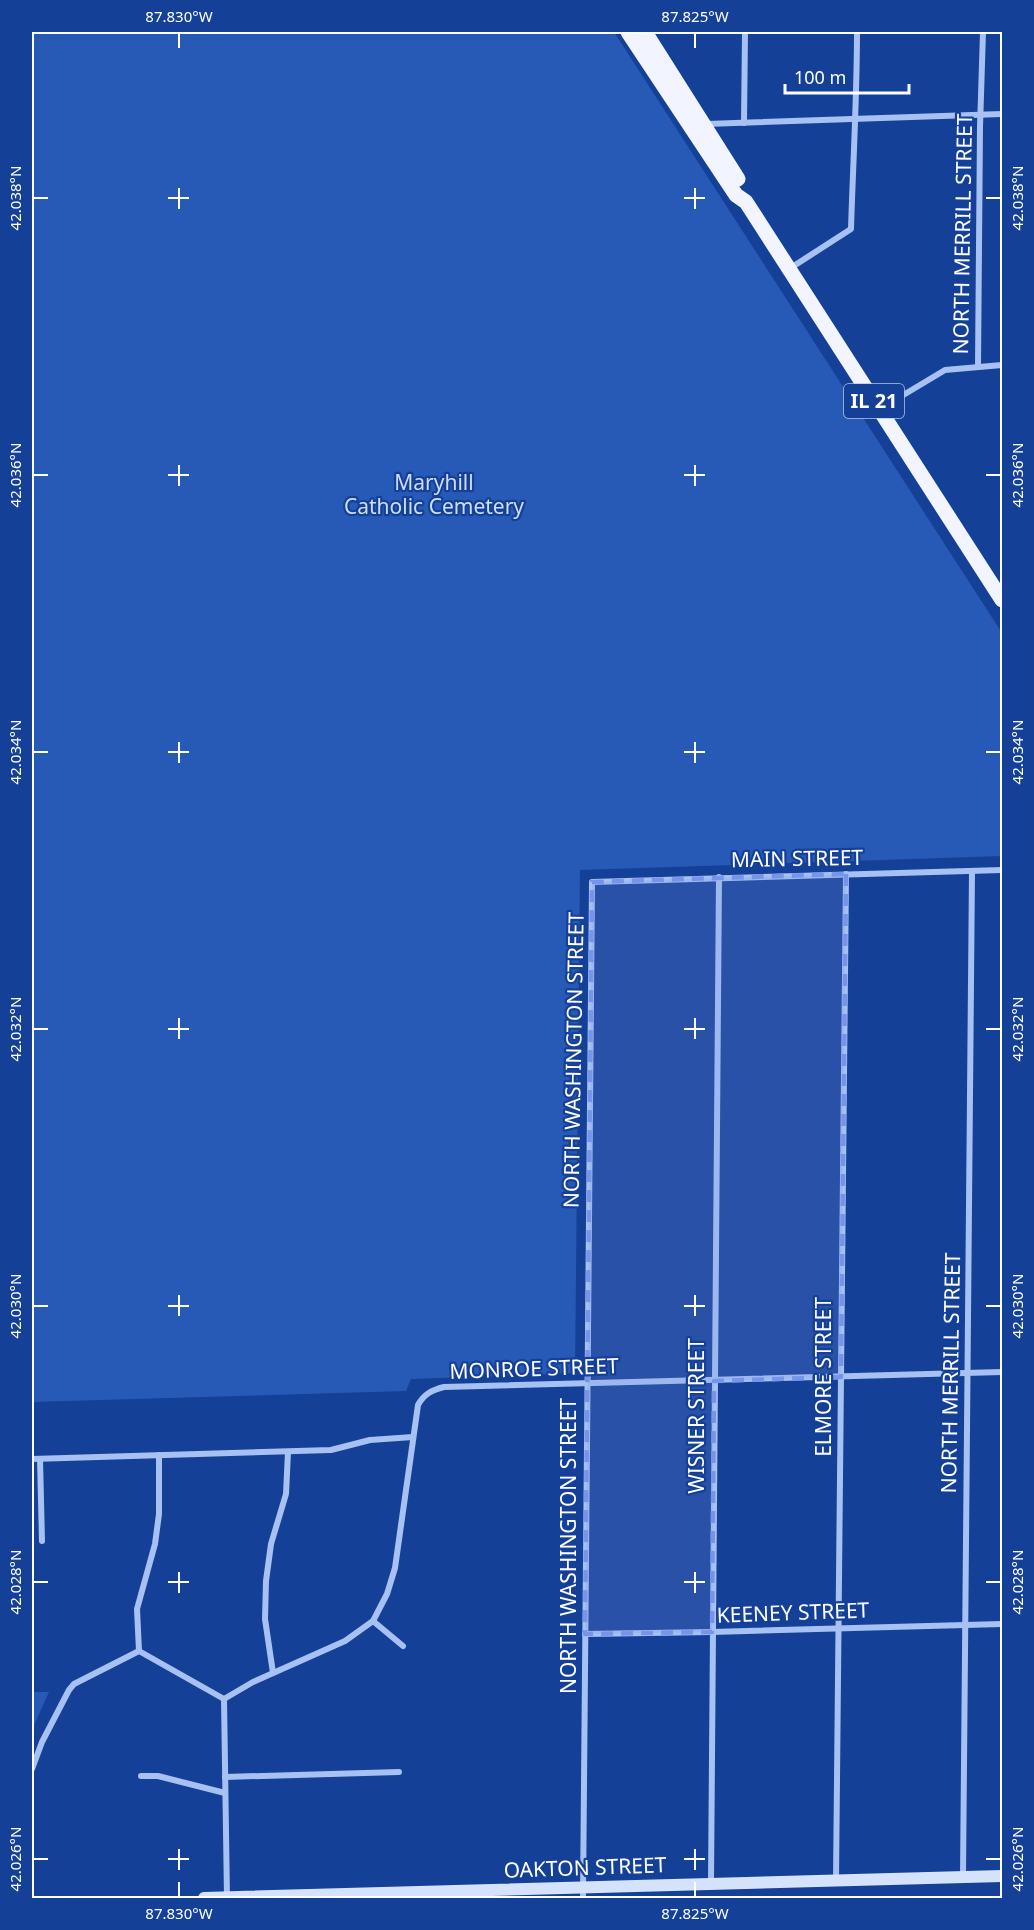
<svg xmlns="http://www.w3.org/2000/svg" width="1034" height="1930" font-family="'Noto Sans',sans-serif">
<style>
.green{fill:#2759b6}
.lines{fill:none;stroke-linecap:round;stroke-linejoin:round}
.minor{stroke:#a6c1f2;stroke-width:6}
.secondary{stroke:#d5e2fc;stroke-width:12}
.primary{stroke:#f2f5ff;stroke-width:15}
.marked{fill:#7795e8;fill-opacity:0.2;stroke:#7795e8;stroke-width:4.5;stroke-dasharray:12 8;stroke-linejoin:round}
.ticks{fill:none;stroke:#fff;stroke-width:2}
.labels{text-anchor:middle;stroke-width:4.5;stroke-linejoin:round;paint-order:stroke}
.shield{fill:#144098;stroke:#b8c6e0;stroke-width:1.5}
.shield-label{font-size:20px;font-weight:bold;fill:#fff}
.street-label{font-size:21px;fill:#fff;stroke:#144098}
.park-label{font-size:21px;fill:#cedefd;stroke:#144098}
.neatline{fill:none;stroke:#fff;stroke-width:2}
.ticks-label{font-size:15px;text-anchor:middle;fill:#fff}
</style>
<rect width="100%" height="100%" fill="#144098"/>
<g class="green">
<path d="M 32,32 L 614,32 L 1002,633 L 1002,856 L 580,870 L 575,1373 L 411,1379 L 406,1391 L 32,1402 Z"/>
<path d="M 32,1692 L 49,1692 L 32,1730 Z"/>
</g>
<g class="lines">
<g class="minor">
<path d="M 744,123 L 745,32"/>
<path d="M 706,124 L 1002,114"/>
<path d="M 789,269 L 851,229 C 853,163 857,97 857,32"/>
<path d="M 978,366 L 980,127 L 983,32"/>
<path d="M 880,409 L 945,370 L 1002,365"/>
<path d="M 32,1459 L 331,1450 L 370,1440 L 413,1437"/>
<path d="M 40,1459 L 42,1541"/>
<path d="M 373,1621 L 403,1646"/>
<path d="M 585,1634 L 712,1632 L 1002,1624"/>
<path d="M 139,1651 L 137,1609 L 155,1544 L 159,1514 L 159,1455"/>
<path d="M 273,1673 L 265,1619 L 266,1581 L 271,1544 L 286,1494 L 288,1452"/>
<path d="M 224,1699 L 253,1682 L 345,1641 L 373,1621 L 387,1594 L 395,1568 L 418,1405 C 424,1394 432,1390 444,1387 L 1002,1372"/>
<path d="M 224,1699 L 227,1898"/>
<path d="M 32,1769 L 42,1742 L 69,1690 L 74,1684 L 139,1651 L 224,1699"/>
<path d="M 141,1776 L 158,1776 L 225,1793"/>
<path d="M 225,1777 L 399,1772"/>
<path d="M 963,1876 L 972,871"/>
<path d="M 836,1880 L 846,874"/>
<path d="M 711,1883 L 719,877"/>
<path d="M 583,1898 L 592,882 L 1002,870"/>
</g>
<path class="secondary" d="M 204,1898 L 1002,1876"/>
<g class="primary">
<path d="M 628,32 L 736,195 L 746,202 L 1002,600"/>
<path d="M 645,32 L 738,179"/>
</g>
</g>
<path class="marked" d="M 846,874 L 841,1377 L 714,1381 L 712,1632 L 585,1634 L 592,882 Z"/>
<path class="ticks" d="M 179,33 L 179,48M 695,33 L 695,48M 179,188 L 179,209M 695,188 L 695,209M 33,198 L 48,198M 168,198 L 189,198M 684,198 L 705,198M 986,198 L 1001,198M 179,465 L 179,486M 695,465 L 695,486M 33,475 L 48,475M 168,475 L 189,475M 684,475 L 705,475M 986,475 L 1001,475M 179,742 L 179,763M 695,742 L 695,763M 33,752 L 48,752M 168,752 L 189,752M 684,752 L 705,752M 986,752 L 1001,752M 179,1018 L 179,1039M 695,1018 L 695,1039M 33,1029 L 48,1029M 168,1029 L 189,1029M 684,1029 L 705,1029M 986,1029 L 1001,1029M 179,1295 L 179,1316M 695,1295 L 695,1316M 33,1306 L 48,1306M 168,1306 L 189,1306M 684,1306 L 705,1306M 986,1306 L 1001,1306M 179,1572 L 179,1593M 695,1572 L 695,1593M 33,1582 L 48,1582M 168,1582 L 189,1582M 684,1582 L 705,1582M 986,1582 L 1001,1582M 179,1849 L 179,1870M 695,1849 L 695,1870M 33,1859 L 48,1859M 168,1859 L 189,1859M 684,1859 L 705,1859M 986,1859 L 1001,1859M 179,1882 L 179,1897M 695,1882 L 695,1897"/>
<g class="labels">
<rect class="shield" x="844" y="384" width="60" height="34" rx="4.5"/>
<g class="shield-label">
<text x="874" y="408">IL 21</text>
</g>
<g class="street-label">
<text transform="translate(963 234) rotate(-89)" y="7">NORTH MERRILL STREET</text>
<text transform="translate(797 859) rotate(-1)" y="7">MAIN STREET</text>
<text transform="translate(574 1060) rotate(-89)" y="7">NORTH WASHINGTON STREET</text>
<text transform="translate(534 1369) rotate(-2)" y="7">MONROE STREET</text>
<text transform="translate(951 1373) rotate(-89)" y="7">NORTH MERRILL STREET</text>
<text transform="translate(824 1377) rotate(-90)" y="7">ELMORE STREET</text>
<text transform="translate(697 1416) rotate(-90)" y="7">WISNER STREET</text>
<text transform="translate(569 1546) rotate(-90)" y="7">NORTH WASHINGTON STREET</text>
<text transform="translate(793 1613) rotate(-2)" y="7">KEENEY STREET</text>
<text transform="translate(585 1868) rotate(-2)" y="7">OAKTON STREET</text>
</g>
<g class="park-label">
<text x="434" y="490">Maryhill<tspan x="434" dy="24">Catholic Cemetery</tspan></text>
</g>
</g>
<rect width="1034" height="1930" fill="none" stroke="#144098" stroke-width="66"/>
<path d="M785 84v9h124v-9" fill="none" stroke="#ffffff" stroke-width="3"/>
<text x="794" y="84" font-size="18" fill="#ffffff" stroke="#144098" stroke-width="4.5" paint-order="stroke">100 m</text>
<rect x="33" y="33" width="968" height="1864" class="neatline"/>
<g class="ticks-label">
<text x="179" y="22">87.830°W</text>
<text x="695" y="22">87.825°W</text>
<text transform="translate(16 198) rotate(-90)" y="5">42.038°N</text>
<text transform="translate(1018 198) rotate(-90)" y="5">42.038°N</text>
<text transform="translate(16 475) rotate(-90)" y="5">42.036°N</text>
<text transform="translate(1018 475) rotate(-90)" y="5">42.036°N</text>
<text transform="translate(16 752) rotate(-90)" y="5">42.034°N</text>
<text transform="translate(1018 752) rotate(-90)" y="5">42.034°N</text>
<text transform="translate(16 1029) rotate(-90)" y="5">42.032°N</text>
<text transform="translate(1018 1029) rotate(-90)" y="5">42.032°N</text>
<text transform="translate(16 1306) rotate(-90)" y="5">42.030°N</text>
<text transform="translate(1018 1306) rotate(-90)" y="5">42.030°N</text>
<text transform="translate(16 1582) rotate(-90)" y="5">42.028°N</text>
<text transform="translate(1018 1582) rotate(-90)" y="5">42.028°N</text>
<text transform="translate(16 1859) rotate(-90)" y="5">42.026°N</text>
<text transform="translate(1018 1859) rotate(-90)" y="5">42.026°N</text>
<text x="179" y="1919">87.830°W</text>
<text x="695" y="1919">87.825°W</text>
</g>
</svg>
